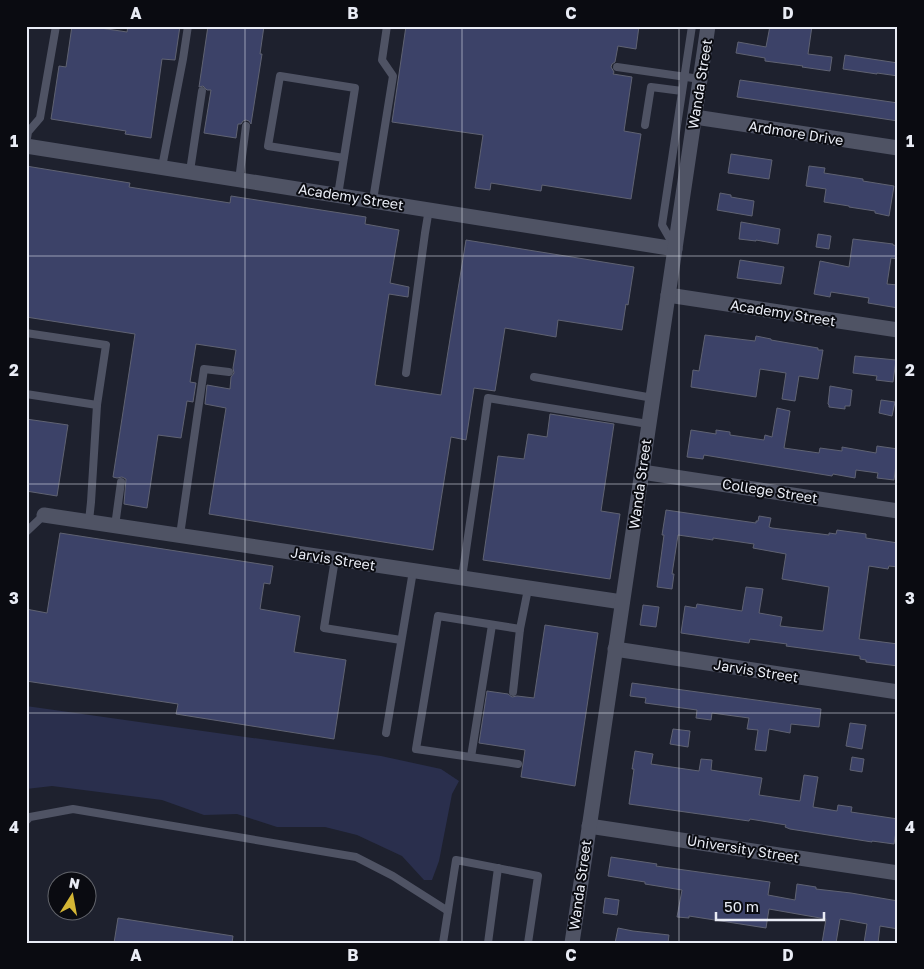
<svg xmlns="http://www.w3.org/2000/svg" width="924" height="969" font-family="'Golos Text',sans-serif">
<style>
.green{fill:#2a2f4d}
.building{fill:#3c4268;stroke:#5f6272}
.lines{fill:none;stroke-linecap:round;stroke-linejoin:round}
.service{stroke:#4f5364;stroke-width:8}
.minor{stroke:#4f5364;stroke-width:15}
.grid{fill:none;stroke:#e9ecf5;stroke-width:1;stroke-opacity:0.55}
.labels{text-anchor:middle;stroke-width:4;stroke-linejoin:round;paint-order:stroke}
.street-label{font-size:14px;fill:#e9ecf5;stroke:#0a0b11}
.neatline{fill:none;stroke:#e9ecf5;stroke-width:2}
.grid-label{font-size:16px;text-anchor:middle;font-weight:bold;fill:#e9ecf5}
</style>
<rect width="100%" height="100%" fill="#1e212e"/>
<path class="green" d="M 26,706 L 381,756 L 441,769 L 459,781 L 452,794 L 439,861 L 432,880 L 424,880 L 402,856 L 357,835 L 325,827 L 277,827 L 237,814 L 204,815 L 162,800 L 52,786 L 26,789 Z"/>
<g class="building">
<path d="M 72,26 L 87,26 L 127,32 L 128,26 L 180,26 L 175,60 L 162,59 L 151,138 L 125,134 L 126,131 L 51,119 L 59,66 L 66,67 Z"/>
<path d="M 208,26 L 264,26 L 260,54 L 262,54 L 251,124 L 249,121 L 246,120 L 243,121 L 241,124 L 238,124 L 236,138 L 204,133 L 211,90 L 207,90 L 203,86 L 199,87 Z"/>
<path d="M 406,26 L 639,26 L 636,49 L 618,46 L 615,62 L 612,64 L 611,67 L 614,72 L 613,74 L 632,77 L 624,131 L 641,134 L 631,199 L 542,185 L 541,191 L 491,183 L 490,190 L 475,188 L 483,135 L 392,122 Z"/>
<path d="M 770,26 L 812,26 L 808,54 L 832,57 L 830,71 L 802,67 L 803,66 L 765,61 L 765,58 L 736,53 L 738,42 L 766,47 Z"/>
<path d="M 845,55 L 898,63 L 898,76 L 877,73 L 877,74 L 843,69 Z"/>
<path d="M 740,80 L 898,103 L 898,121 L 737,97 Z"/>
<path d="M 731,154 L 772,160 L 769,179 L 728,173 Z"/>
<path d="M 26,166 L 130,183 L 129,187 L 230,203 L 231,196 L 366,217 L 365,224 L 399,230 L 390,283 L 409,287 L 408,297 L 389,294 L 375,385 L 441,395 L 466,240 L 634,267 L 628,305 L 626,304 L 622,330 L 558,320 L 556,337 L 505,328 L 495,391 L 474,388 L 466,440 L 451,437 L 433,550 L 209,514 L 226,408 L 205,404 L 207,385 L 230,389 L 231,377 L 234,373 L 233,368 L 236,350 L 196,344 L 190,382 L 196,383 L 193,402 L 187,401 L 181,438 L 158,435 L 147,508 L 124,504 L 126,479 L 122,477 L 117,478 L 113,477 L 135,334 L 26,317 Z"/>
<path d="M 809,166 L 825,168 L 824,173 L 863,179 L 863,181 L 894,186 L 889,216 L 875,213 L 875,211 L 849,207 L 849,206 L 824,202 L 826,189 L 806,186 Z"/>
<path d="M 720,193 L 731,195 L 731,197 L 754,201 L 752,216 L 717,210 Z"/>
<path d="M 741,222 L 780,229 L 778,244 L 756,240 L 756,241 L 739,239 Z"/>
<path d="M 818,234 L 831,236 L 829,249 L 816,247 Z"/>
<path d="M 853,239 L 893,244 L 893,245 L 898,246 L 898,259 L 891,258 L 887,284 L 898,285 L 898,308 L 868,303 L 869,298 L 831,292 L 830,297 L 814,294 L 820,261 L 849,267 Z"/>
<path d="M 740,260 L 784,267 L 781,284 L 737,278 Z"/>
<path d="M 705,335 L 755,341 L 756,336 L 771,339 L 771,340 L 818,348 L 818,350 L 823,350 L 818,379 L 799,376 L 795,401 L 782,399 L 786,373 L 760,369 L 756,397 L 691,387 L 693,370 L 699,371 Z"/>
<path d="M 855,356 L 896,360 L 893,382 L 876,380 L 877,376 L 853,373 Z"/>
<path d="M 830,386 L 852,390 L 850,406 L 845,406 L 845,409 L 829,407 L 829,405 L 828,404 Z"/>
<path d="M 881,400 L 895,402 L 892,416 L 879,413 Z"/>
<path d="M 777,408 L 790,411 L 784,448 L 819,453 L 820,448 L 842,451 L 842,447 L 876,453 L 877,446 L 898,449 L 894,480 L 877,478 L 878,473 L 856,470 L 855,478 L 833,474 L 832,476 L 704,455 L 703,459 L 687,457 L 691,430 L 716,434 L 716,430 L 730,432 L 730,435 L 764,440 L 765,435 L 772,437 Z"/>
<path d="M 550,414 L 614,424 L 601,511 L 620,514 L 610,579 L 483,560 L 498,456 L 524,459 L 528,434 L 547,437 Z"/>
<path d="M 26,419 L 68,425 L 57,496 L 26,491 Z"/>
<path d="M 666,510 L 756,523 L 756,521 L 758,521 L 759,516 L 771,518 L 769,527 L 772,528 L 829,535 L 829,533 L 836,534 L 837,530 L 866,534 L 866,538 L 898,543 L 898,567 L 889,566 L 888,569 L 869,566 L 859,639 L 898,644 L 898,666 L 866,662 L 866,660 L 860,659 L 860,656 L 786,646 L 787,644 L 750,639 L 749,643 L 681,633 L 685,606 L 696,608 L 697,604 L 742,611 L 746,587 L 763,589 L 759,613 L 782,617 L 780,626 L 823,631 L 829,587 L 782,579 L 786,554 L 753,548 L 754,544 L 713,538 L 713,540 L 678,535 L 672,574 L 674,574 L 672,589 L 657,587 L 664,535 L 662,535 Z"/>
<path d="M 60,533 L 273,566 L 270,584 L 264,583 L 260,609 L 300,616 L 294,652 L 346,660 L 334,739 L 176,714 L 178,704 L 26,681 L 26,609 L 47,613 Z"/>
<path d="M 643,605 L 659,607 L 656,627 L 640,625 Z"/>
<path d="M 545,625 L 598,633 L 575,786 L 521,777 L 525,750 L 479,743 L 487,691 L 508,694 L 512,697 L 517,696 L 534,698 Z"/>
<path d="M 632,683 L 821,709 L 819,727 L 791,724 L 790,733 L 769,729 L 766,751 L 755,750 L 758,730 L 747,729 L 749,718 L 712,713 L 711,720 L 696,718 L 697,710 L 645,703 L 646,698 L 630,696 Z"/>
<path d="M 850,723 L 866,725 L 862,749 L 846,746 Z"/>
<path d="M 673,729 L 690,731 L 688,747 L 670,744 Z"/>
<path d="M 635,751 L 653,754 L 651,764 L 699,771 L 701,759 L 712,760 L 711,770 L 762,778 L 759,795 L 800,801 L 804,775 L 818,777 L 813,807 L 837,811 L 838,805 L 852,807 L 851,812 L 898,819 L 894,844 L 872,841 L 872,842 L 790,829 L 785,827 L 786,825 L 750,819 L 749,821 L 629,804 L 634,769 L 632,769 Z"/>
<path d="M 852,757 L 864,759 L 862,772 L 850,770 Z"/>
<path d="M 611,857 L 657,864 L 656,866 L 770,882 L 768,895 L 795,900 L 797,884 L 816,887 L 816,889 L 851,893 L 898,901 L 898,929 L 880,926 L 878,943 L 864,943 L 867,924 L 840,919 L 836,943 L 822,943 L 826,919 L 769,909 L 766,928 L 689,916 L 689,918 L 677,917 L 682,890 L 645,884 L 645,882 L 608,876 Z"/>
<path d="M 605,898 L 619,900 L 617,915 L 603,913 Z"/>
<path d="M 118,918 L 233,936 L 232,943 L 114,943 Z"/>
<path d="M 618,928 L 633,931 L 669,935 L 668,943 L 615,943 Z"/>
</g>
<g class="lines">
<g class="service">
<path d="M 617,67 L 700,79"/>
<path d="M 645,125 L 651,87 L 682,91"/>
<path d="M 26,144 L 28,132 L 40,118 L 56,26"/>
<path d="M 162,167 L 183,59 L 188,26"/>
<path d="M 190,171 L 202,91"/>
<path d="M 239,180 L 246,126"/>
<path d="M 338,195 L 355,88 L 280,76 L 268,146 L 344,158"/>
<path d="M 373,200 L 393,76 L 382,60 L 387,26"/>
<path d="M 674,246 L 662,225 L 692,26"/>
<path d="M 26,333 L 106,345 L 97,405 L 91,502 L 89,521"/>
<path d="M 406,373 L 425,233 L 429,209"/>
<path d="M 534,377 L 653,398"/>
<path d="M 26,394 L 97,405"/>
<path d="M 115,526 L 121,482"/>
<path d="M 26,532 L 44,515"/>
<path d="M 180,535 L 204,369 L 229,372"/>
<path d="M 335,559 L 324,628 L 401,640"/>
<path d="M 462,578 L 488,398 L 648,424"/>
<path d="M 513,692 L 520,629 L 528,589"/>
<path d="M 386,733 L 413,571"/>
<path d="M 471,757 L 492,625"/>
<path d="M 518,764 L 416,749 L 438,616 L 520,629"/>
<path d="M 26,821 L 30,817 L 73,809 L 356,857 L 393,876 L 448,911"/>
<path d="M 443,943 L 456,860 L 538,876 L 528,943"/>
<path d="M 488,943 L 498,868"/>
</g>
<g class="minor">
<path d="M 695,117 L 898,148"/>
<path d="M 26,146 L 675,249"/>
<path d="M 668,295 L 898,330"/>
<path d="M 642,472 L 898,511"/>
<path d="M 44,515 L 622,602"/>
<path d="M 615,649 L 898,692"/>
<path d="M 589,826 L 898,873"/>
<path d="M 572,943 L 708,26"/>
</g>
</g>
<path class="grid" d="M 245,26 L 245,943M 462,26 L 462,943M 679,26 L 679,943M 26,256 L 898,256M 26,484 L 898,484M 26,713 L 898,713"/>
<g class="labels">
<g class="street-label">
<text transform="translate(700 84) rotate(-81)" y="5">Wanda Street</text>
<text transform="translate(796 133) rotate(9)" y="5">Ardmore Drive</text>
<text transform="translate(351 197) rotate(9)" y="5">Academy Street</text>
<text transform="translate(783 313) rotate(9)" y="5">Academy Street</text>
<text transform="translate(640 484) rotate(-82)" y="5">Wanda Street</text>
<text transform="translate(770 491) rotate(9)" y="5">College Street</text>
<text transform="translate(333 559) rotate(9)" y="5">Jarvis Street</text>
<text transform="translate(756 671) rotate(9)" y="5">Jarvis Street</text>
<text transform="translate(743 849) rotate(9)" y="5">University Street</text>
<text transform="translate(580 885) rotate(-82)" y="5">Wanda Street</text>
</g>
</g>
<rect width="924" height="969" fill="none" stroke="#0a0b11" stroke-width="55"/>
<g transform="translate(72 896) rotate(11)"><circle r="24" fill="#0a0b11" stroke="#63656c"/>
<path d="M0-4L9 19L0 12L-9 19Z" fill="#d4b635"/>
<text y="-8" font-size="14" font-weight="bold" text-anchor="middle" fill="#e9ecf5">N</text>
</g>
<path d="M716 912v8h108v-8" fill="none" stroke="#e9ecf5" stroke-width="2.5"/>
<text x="724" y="912" font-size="15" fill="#e9ecf5" stroke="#0a0b11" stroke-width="4" paint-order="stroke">50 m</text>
<rect x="28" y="28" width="868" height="914" class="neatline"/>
<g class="grid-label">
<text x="136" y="19">A</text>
<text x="353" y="19">B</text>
<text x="571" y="19">C</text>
<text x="788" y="19">D</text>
<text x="14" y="147">1</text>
<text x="910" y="147">1</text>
<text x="14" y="376">2</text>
<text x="910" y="376">2</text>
<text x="14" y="604">3</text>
<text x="910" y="604">3</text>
<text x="14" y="833">4</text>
<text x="910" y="833">4</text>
<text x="136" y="961">A</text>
<text x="353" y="961">B</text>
<text x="571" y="961">C</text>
<text x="788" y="961">D</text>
</g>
</svg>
